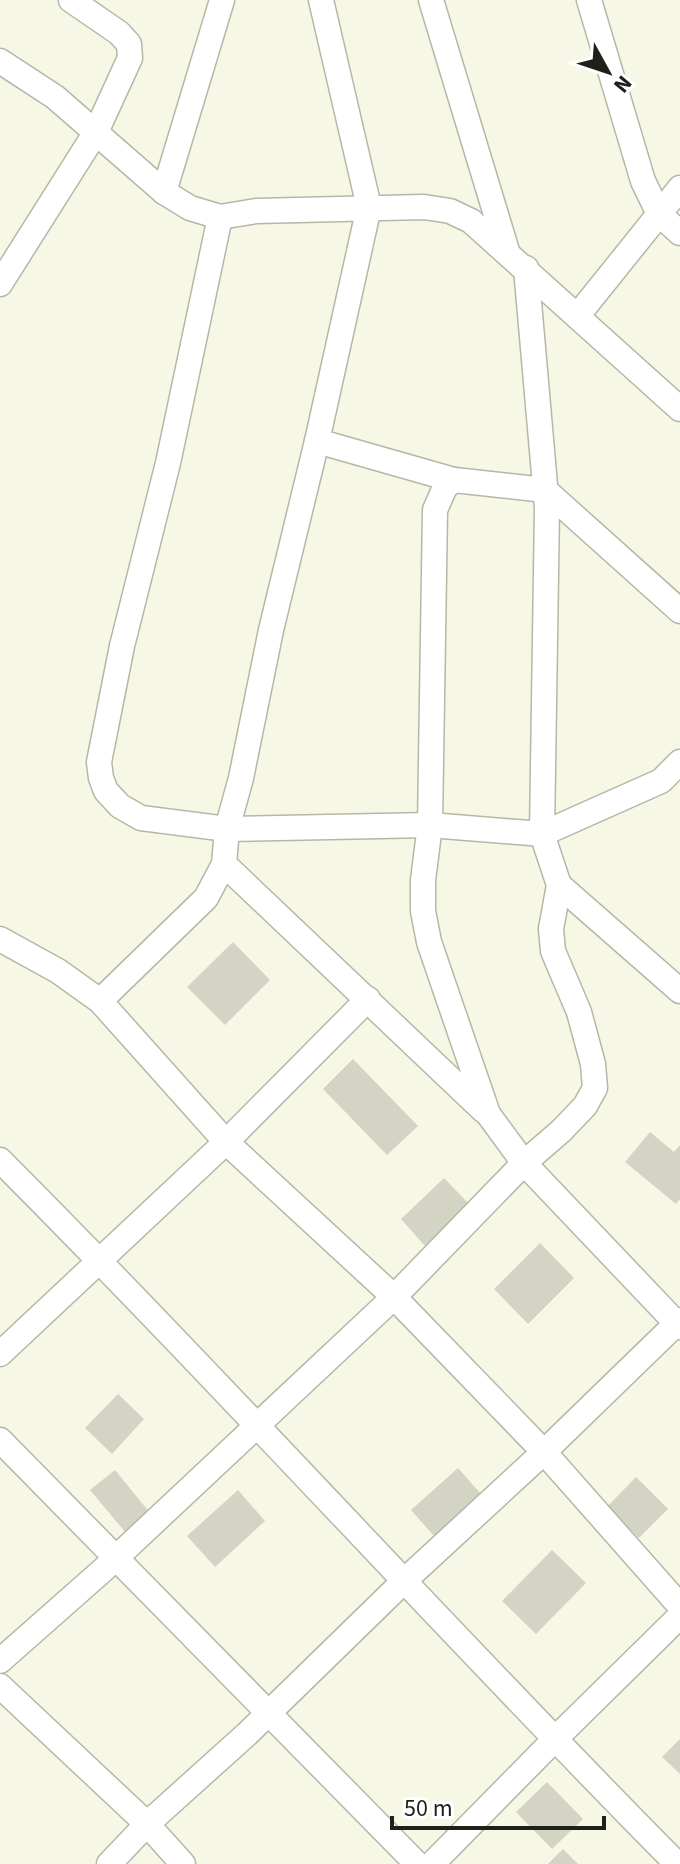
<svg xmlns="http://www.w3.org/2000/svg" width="680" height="1864" font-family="'Source Sans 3',sans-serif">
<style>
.building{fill:#d3d4c3}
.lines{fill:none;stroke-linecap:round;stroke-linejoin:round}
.street-casing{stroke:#b6b7a7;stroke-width:27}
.street{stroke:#fff;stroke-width:24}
</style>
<rect width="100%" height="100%" fill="#f7f7e6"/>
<g class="building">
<path d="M 233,942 L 270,980 L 225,1025 L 187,987 Z"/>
<path d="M 353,1059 L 418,1126 L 387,1155 L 323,1089 Z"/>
<path d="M 650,1132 L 674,1152 L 680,1145 L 680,1199 L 676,1204 L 625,1162 Z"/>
<path d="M 444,1178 L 470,1205 L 426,1247 L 401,1219 Z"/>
<path d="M 540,1243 L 574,1278 L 528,1324 L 494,1289 Z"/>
<path d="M 118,1394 L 144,1419 L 112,1454 L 85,1428 Z"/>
<path d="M 458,1468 L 481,1494 L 434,1536 L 411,1510 Z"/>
<path d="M 115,1470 L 150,1513 L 126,1533 L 90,1490 Z"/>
<path d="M 636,1477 L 668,1509 L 639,1538 L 607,1507 Z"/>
<path d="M 238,1490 L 265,1521 L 215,1567 L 187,1536 Z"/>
<path d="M 552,1550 L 586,1583 L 536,1634 L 502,1601 Z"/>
<path d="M 680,1739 L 680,1774 L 662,1757 Z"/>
<path d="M 547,1782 L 583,1819 L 552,1849 L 516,1812 Z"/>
<path d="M 563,1849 L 578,1864 L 548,1864 Z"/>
</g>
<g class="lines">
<defs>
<g id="street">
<path d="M 431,0 L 507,251"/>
<path d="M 589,0 L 643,181 L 659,214 L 680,233"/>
<path d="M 0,61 L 55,97 L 164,192 L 190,208 L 220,217 L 256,211 L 424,207 L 450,211 L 471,221 L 680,409"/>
<path d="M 164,192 L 222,0"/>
<path d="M 220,217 L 168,463 L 122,646 L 99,762 L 101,778 L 106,791 L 120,806 L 141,818 L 227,829 L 430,825 L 542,834 L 661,781 L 680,762"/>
<path d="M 0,284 L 96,132 L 130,58 L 129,44 L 119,33 L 71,0"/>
<path d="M 578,315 L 680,188"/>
<path d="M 317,441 L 454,480"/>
<path d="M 680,611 L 545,490 L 454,480 L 445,487 L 435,510 L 430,825 L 423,880 L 423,911 L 429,942 L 488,1114 L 524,1163 L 680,1327"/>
<path d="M 224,864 L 483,1110"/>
<path d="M 559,885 L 680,991"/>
<path d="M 0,939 L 58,971 L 100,1001 L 226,1142 L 394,1297 L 544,1452 L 680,1606"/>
<path d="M 100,1001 L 206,898 L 224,864 L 227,829 L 241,778 L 271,630 L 317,441 L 369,207 L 321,0"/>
<path d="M 0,1160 C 230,1391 448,1633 677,1864"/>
<path d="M 0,1354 L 226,1142 L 368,999"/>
<path d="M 0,1440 L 417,1864"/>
<path d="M 0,1661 L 103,1570 L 394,1297 L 524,1163 L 561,1131 L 585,1106 L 595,1088 L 593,1064 L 579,1012 L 553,951 L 551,929 L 559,885 L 542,834 L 547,508 L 526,268"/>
<path d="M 0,1686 L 147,1824 L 183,1864"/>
<path d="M 109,1864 L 147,1824 L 247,1734 L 403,1582 L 544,1452 L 680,1320"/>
<path d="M 432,1864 L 554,1740 L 680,1616"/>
</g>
</defs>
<use href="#street" class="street-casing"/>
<use href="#street" class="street"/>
</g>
<g transform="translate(608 72) rotate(130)" stroke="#ffffff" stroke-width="6" paint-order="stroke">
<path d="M0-6L14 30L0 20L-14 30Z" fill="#20201a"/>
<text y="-12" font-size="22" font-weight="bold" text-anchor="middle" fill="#20201a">N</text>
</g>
<path d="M392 1816v12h212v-12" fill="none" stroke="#20201a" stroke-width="4"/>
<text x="404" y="1816" font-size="24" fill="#20201a" stroke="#ffffff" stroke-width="6" paint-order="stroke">50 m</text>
</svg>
